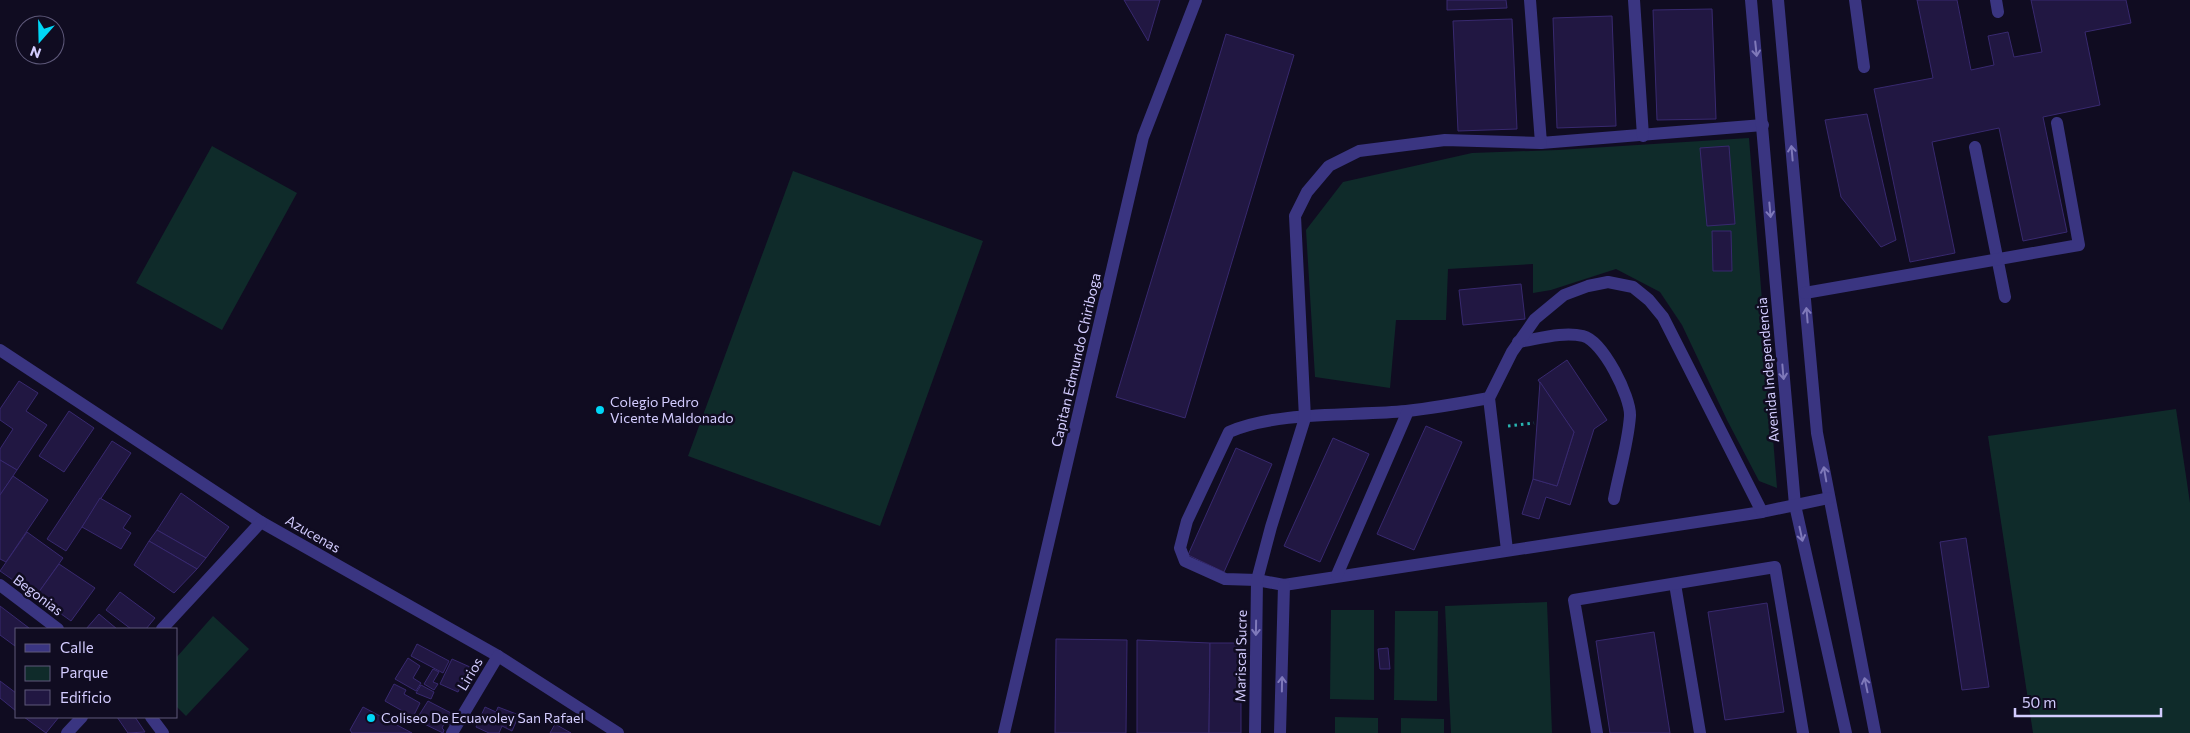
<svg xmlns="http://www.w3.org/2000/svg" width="2190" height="733" font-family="Commissioner,sans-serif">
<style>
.green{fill:#0f2b2a}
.building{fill:#211742;stroke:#38296f}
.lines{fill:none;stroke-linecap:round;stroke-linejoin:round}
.path{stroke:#29b5b1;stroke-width:3;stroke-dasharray:2.5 4;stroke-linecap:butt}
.minor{stroke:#3a3581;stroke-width:12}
.oneway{stroke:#7f79ba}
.poi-dot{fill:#00d7f7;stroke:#100c21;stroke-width:2}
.labels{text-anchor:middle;stroke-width:5;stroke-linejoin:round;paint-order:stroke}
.street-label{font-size:14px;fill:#d3ccff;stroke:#100c21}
.poi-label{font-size:14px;fill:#d3ccff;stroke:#100c21;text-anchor:start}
</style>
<rect width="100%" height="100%" fill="#100c21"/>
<g class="green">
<path d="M 1749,138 L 1777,488 L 1759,481 L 1727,420 L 1682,325 L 1660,292 L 1616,269 L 1551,290 L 1533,293 L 1533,264 L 1448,269 L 1446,320 L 1396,320 L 1390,388 L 1315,377 L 1306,230 L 1343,182 L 1472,153 L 1558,150 Z"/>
<path d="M 212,146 L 297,193 L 222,330 L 136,283 Z"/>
<path d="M 793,171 L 983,241 L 880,526 L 688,456 Z"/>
<path d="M 2176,409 L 2190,503 L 2190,733 L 2033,733 L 1988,436 Z"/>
<path d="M 1547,602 L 1552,733 L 1451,733 L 1445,606 Z"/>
<path d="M 1331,610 L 1374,610 L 1374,700 L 1330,699 Z"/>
<path d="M 1395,611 L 1438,611 L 1437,701 L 1394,700 Z"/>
<path d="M 213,616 L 249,649 L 186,716 L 176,706 L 176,658 Z"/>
<path d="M 1335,717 L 1378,718 L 1378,733 L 1335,733 Z"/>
<path d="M 1401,718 L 1444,719 L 1444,733 L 1401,733 Z"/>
</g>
<g class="building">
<path d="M 1124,0 L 1160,0 L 1148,41 Z"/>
<path d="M 1447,0 L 1506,0 L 1507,8 L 1447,10 Z"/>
<path d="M 1917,0 L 1957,0 L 1971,70 L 1994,65 L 1988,36 L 2008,32 L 2014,57 L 2042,52 L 2031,0 L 2126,0 L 2131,23 L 2085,32 L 2100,105 L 2043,117 L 2067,232 L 2023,241 L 1999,128 L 1932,142 L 1955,253 L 1910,262 L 1874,89 L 1933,78 Z"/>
<path d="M 1712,9 L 1716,119 L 1657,120 L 1653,10 Z"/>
<path d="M 1612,16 L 1616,126 L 1557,128 L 1553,18 Z"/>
<path d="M 1512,19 L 1517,129 L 1458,131 L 1453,21 Z"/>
<path d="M 1226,34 L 1294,55 L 1185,418 L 1116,397 Z"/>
<path d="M 1867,114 L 1896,240 L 1881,247 L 1841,197 L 1825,120 Z"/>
<path d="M 1729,146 L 1735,224 L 1707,226 L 1700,148 Z"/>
<path d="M 1712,231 L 1731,231 L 1732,271 L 1713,271 Z"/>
<path d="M 1521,284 L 1525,319 L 1463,325 L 1459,290 Z"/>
<path d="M 1567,360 L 1607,420 L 1594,429 L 1570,505 L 1546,497 L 1539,519 L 1522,514 L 1533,479 L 1557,486 L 1574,432 L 1538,380 Z"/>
<path d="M 19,381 L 38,393 L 26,411 L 47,425 L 17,470 L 0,460 L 0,449 L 13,429 L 0,420 L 0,409 Z"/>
<path d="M 1540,382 L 1574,432 L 1557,486 L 1533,479 Z"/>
<path d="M 69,411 L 94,428 L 64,472 L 39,456 Z"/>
<path d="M 1426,426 L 1462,442 L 1414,550 L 1377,534 Z"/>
<path d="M 1333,438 L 1369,454 L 1320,562 L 1284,546 Z"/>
<path d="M 112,441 L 131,453 L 66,551 L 47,539 Z"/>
<path d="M 1236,448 L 1272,464 L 1224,572 L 1188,555 Z"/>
<path d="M 0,460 L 17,470 L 0,495 Z"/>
<path d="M 13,476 L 48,500 L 6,562 L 0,559 L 0,495 Z"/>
<path d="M 181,493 L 229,527 L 206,558 L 157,530 Z"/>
<path d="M 100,498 L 131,516 L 123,528 L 131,533 L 121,549 L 82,527 Z"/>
<path d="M 157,530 L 206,558 L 197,569 L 149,541 Z"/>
<path d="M 27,532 L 63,558 L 36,596 L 0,571 Z"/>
<path d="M 1966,538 L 1989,687 L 1962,690 L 1940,542 Z"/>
<path d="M 149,541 L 197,569 L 174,593 L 134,565 Z"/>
<path d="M 59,564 L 95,588 L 71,621 L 36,596 Z"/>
<path d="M 120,592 L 155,618 L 146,629 L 131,629 L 106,610 Z"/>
<path d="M 1767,603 L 1784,712 L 1725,720 L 1708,612 Z"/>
<path d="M 0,606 L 29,628 L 16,629 L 15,646 L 0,635 Z"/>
<path d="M 99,614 L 117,629 L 86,629 Z"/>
<path d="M 1654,632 L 1670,733 L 1610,733 L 1596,641 Z"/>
<path d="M 1056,639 L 1127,640 L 1126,733 L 1055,733 Z"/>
<path d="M 1137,640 L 1210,643 L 1209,733 L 1137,733 Z"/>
<path d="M 1210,643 L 1241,643 L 1241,733 L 1209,733 Z"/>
<path d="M 417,644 L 449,661 L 443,673 L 411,656 Z"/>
<path d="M 1388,648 L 1390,669 L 1380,669 L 1378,649 Z"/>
<path d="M 408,658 L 420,666 L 413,678 L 421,683 L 416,691 L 395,679 Z"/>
<path d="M 452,659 L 470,667 L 458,692 L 440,684 Z"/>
<path d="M 433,669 L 439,672 L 433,682 L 438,684 L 434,690 L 424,684 Z"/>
<path d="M 0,681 L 16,693 L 16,711 L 0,698 Z"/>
<path d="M 394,684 L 406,690 L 404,694 L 420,703 L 413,717 L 385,701 Z"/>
<path d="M 421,685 L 434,692 L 431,699 L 416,693 Z"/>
<path d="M 428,701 L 453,714 L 451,725 L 444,724 L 442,728 L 444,730 L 443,733 L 416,720 Z"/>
<path d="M 363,707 L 412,733 L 352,733 L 350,730 Z"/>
<path d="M 485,707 L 496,712 L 498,707 L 519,715 L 512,731 L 502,726 L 499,733 L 489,733 L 476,727 Z"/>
<path d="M 24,717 L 59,717 L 46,733 Z"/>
<path d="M 117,717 L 135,717 L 145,732 L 128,733 Z"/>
<path d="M 555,724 L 571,733 L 550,733 Z"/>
</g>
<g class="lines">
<path class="path" d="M 1508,426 L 1534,423"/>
<g class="minor">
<path d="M 1530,0 L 1541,143 L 1763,125"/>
<path d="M 1634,0 L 1643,136"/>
<path d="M 1751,0 L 1795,505 L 1846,733"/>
<path d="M 1778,0 L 1817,433 L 1875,733"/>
<path d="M 1855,0 L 1864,67"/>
<path d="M 1996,0 L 1998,12"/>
<path d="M 1975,147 L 2005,297"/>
<path d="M 1805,293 L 2079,245 L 2057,123"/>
<path d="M 1518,342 C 1538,339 1563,331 1583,336 C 1603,341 1631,397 1630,416 C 1628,444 1619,472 1614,499"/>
<path d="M 0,350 L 261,522 L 498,656 L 618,733"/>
<path d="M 1489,398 C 1462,403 1434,408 1406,411 C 1355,416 1275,411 1229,432 L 1187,521 L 1180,548 L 1185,561 L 1225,579 L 1257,580 L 1284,585 L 1762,512 L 1829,498"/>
<path d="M 1507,550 L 1489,398 L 1512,352 L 1535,319 L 1564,295 L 1588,286 L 1608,282 L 1633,287 L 1649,300 L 1663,317 L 1762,512"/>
<path d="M 1337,575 L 1408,411"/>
<path d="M 1675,584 L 1700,733"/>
<path d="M 0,585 L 58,629"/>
<path d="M 162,629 L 261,522"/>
<path d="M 151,717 L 163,733"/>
<path d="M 67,733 L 82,717"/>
<path d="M 452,733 L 498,656"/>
<path d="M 1004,733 L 1143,137 L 1196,0"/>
<path d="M 1255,733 L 1257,580 L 1271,527 L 1305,418 L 1295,216 L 1307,192 L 1329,166 L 1359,151 L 1445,140 L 1541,143"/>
<path d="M 1280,733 L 1284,585"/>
<path d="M 1597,733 L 1574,600 L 1775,567 L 1803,733"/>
</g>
</g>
<defs><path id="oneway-shaft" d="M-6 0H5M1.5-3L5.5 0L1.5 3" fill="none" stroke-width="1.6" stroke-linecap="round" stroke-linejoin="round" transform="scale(1.25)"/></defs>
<g class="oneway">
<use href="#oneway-shaft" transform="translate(1756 49) rotate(84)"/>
<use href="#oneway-shaft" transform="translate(1792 153) rotate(-95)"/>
<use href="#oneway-shaft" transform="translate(1770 210) rotate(85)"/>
<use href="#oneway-shaft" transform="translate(1807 315) rotate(-95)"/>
<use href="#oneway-shaft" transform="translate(1783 372) rotate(85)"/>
<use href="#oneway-shaft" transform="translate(1825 474) rotate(-100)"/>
<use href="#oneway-shaft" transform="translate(1801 534) rotate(78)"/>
<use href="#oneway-shaft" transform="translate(1256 628) rotate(91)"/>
<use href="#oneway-shaft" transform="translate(1282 684) rotate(-89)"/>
<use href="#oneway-shaft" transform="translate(1866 685) rotate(-102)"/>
</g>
<g class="poi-dot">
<circle cx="600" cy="410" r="5"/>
<circle cx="371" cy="718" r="5"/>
</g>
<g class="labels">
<g class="street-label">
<text transform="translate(1076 360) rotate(-77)" y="5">Capitan Edmundo Chiriboga</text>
<text transform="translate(1768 370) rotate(-95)" y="5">Avenida Independencia</text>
<text transform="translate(313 534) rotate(30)" y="5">Azucenas</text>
<text transform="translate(38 595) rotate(37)" y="5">Begonias</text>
<text transform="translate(1241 656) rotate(-89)" y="5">Mariscal Sucre</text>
<text transform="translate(470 674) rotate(-59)" y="5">Lirios</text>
</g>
<g class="poi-label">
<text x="610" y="407">Colegio Pedro<tspan x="610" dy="16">Vicente Maldonado</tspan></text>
<text x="381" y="723">Coliseo De Ecuavoley San Rafael</text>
</g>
</g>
<rect x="15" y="628" width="162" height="90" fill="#100c21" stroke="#5e597a"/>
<rect x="25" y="644" width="25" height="8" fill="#3a3581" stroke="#5e597a"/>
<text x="60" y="653" font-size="15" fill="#d3ccff">Calle</text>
<rect x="25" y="666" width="25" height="15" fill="#0f2b2a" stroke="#5e597a"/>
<text x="60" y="678" font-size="15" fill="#d3ccff">Parque</text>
<rect x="25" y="690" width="25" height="15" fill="#211742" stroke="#5e597a"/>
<text x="60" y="703" font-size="15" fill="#d3ccff">Edificio</text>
<g transform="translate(40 40) rotate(200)"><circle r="24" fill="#100c21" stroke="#5e597a"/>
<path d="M0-4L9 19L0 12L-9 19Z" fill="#00d7f7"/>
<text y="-8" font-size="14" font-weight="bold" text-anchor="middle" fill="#d3ccff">N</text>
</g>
<path d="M2015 708v8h146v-8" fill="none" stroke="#d3ccff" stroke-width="2.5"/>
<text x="2022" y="708" font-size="15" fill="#d3ccff" stroke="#100c21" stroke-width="4" paint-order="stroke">50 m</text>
</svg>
